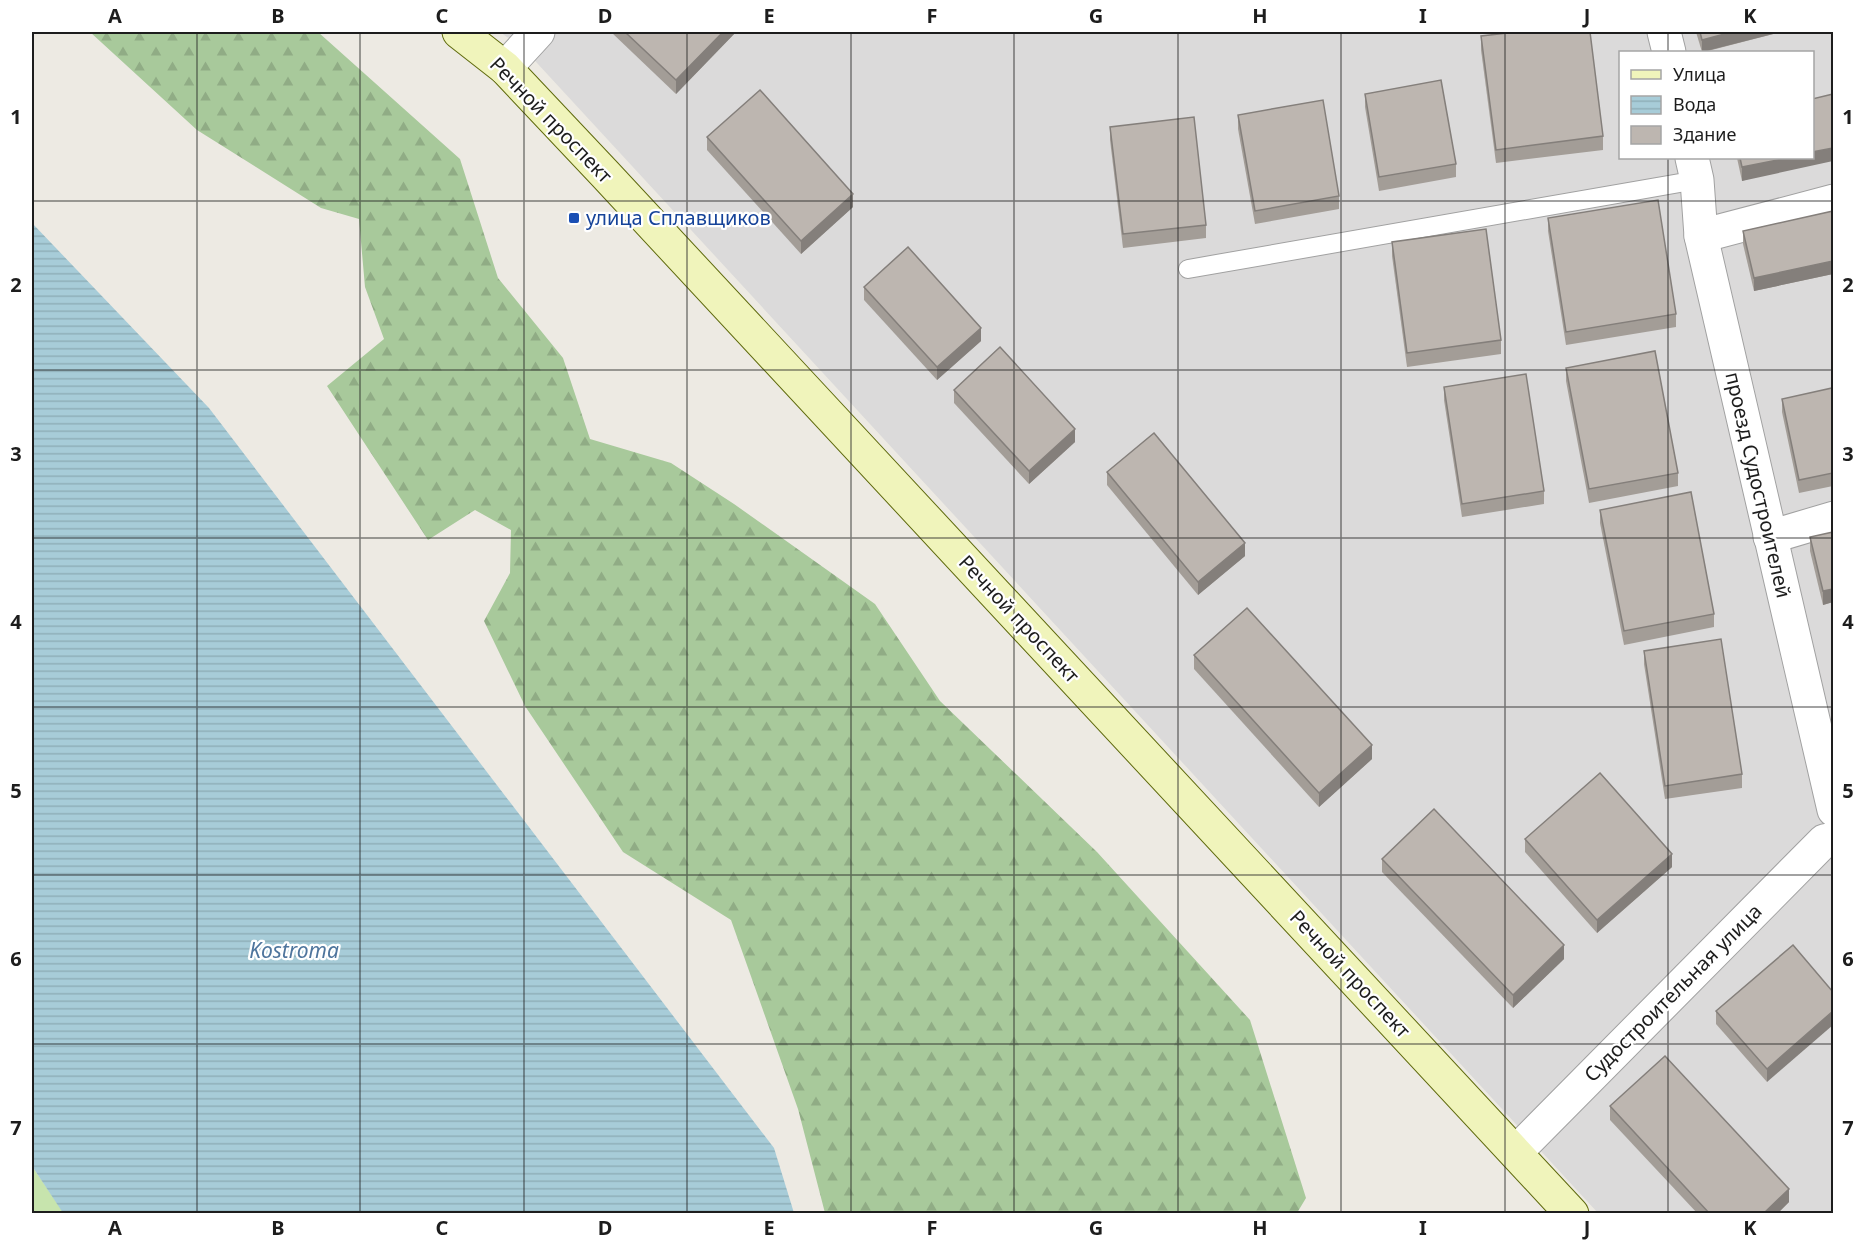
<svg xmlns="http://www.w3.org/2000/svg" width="1865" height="1245" font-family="'Noto Sans',sans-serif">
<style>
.residential{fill:#dbdada;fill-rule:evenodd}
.grass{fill:#c7e4ad}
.forest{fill:url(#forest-firs)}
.water{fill:url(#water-rules)}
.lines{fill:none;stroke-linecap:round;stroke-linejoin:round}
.lane-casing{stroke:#a1a1a1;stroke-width:20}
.street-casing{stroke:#a1a1a1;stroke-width:35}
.secondary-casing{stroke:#5f6a0d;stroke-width:35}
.lane{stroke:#fff;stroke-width:18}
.street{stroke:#fff;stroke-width:33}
.secondary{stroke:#f0f4bb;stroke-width:33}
.wall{fill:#a39d97}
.shaded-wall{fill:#847f7b}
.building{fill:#bdb6b0;stroke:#847f7b;stroke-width:1.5}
.grid{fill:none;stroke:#1d1d1d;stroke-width:1.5;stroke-opacity:0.55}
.transit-dot{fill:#1a4fb4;stroke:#fff;stroke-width:2}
.labels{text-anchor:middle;stroke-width:4.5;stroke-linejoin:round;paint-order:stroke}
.street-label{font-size:20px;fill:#1d1d1d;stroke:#fff}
.transit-label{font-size:20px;fill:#164399;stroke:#fff;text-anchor:start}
.water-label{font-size:21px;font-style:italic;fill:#4e759d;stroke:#fff}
.neatline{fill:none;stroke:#1d1d1d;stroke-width:2}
.grid-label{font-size:20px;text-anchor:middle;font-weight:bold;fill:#1d1d1d}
</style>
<defs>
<pattern id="forest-firs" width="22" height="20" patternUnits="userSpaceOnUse" patternTransform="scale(1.5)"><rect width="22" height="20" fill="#a8c99b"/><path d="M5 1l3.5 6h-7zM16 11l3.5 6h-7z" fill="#90ac85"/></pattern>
<pattern id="water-rules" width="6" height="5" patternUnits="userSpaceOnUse" patternTransform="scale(1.5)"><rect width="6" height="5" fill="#a7ccd8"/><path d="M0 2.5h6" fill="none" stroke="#8fafb9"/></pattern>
</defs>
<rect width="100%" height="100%" fill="#edeae3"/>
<path class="residential" d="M 500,32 L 1833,32 L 1833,1213 L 1598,1213 L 525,50 ZM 1620,52 L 1812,52 L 1812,158 L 1620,158 Z"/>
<path class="grass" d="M 32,1166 L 63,1212 L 63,1213 L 32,1213 Z"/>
<path class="forest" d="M 90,32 L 318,32 L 460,159 L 498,278 L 563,358 L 590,439 L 671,463 L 734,504 L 875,604 L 940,701 L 1097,852 L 1250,1020 L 1306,1198 L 1297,1213 L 825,1213 L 798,1109 L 731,920 L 623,852 L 525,706 L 484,621 L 510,573 L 511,530 L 475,510 L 428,540 L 327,386 L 384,339 L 365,287 L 359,219 L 321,208 L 197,130 Z"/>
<path class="water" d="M 32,223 L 209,408 L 774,1148 L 794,1213 L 63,1213 L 32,1166 Z"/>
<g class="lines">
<defs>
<path id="lane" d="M 1188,269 L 1697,180"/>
<g id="street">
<path d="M 1664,32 L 1669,52"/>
<path d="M 505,68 L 538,32"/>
<path d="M 1692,158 L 1697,180 L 1701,236 L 1834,810"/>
<path d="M 1701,236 L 1834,201"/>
<path d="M 1770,537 L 1834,518"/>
<path d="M 1516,1152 L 1824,841 L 1834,839"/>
</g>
<path id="secondary" d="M 459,32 L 505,68 L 605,174 L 1572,1214"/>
</defs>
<use href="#lane" class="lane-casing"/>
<use href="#street" class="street-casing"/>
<use href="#secondary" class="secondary-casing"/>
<use href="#lane" class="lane"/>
<use href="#street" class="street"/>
<use href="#secondary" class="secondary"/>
</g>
<g class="wall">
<path d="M 611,32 L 736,32 L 676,94 Z"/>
<path d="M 1696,32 L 1781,32 L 1704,52 L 1702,52 Z"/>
<path d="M 1481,36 L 1603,136 L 1603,150 L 1496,163 L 1481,50 Z"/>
<path d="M 1365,94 L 1456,164 L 1456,177 L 1379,191 L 1365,107 Z"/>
<path d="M 1238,115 L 1339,196 L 1339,209 L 1255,224 L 1238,129 Z"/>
<path d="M 1110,127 L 1206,225 L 1206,238 L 1123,248 L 1110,140 Z"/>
<path d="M 707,137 L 853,207 L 801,254 L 707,150 Z"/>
<path d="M 1737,158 L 1812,158 L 1742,181 Z"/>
<path d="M 1833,211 L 1833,274 L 1754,291 L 1743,244 L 1743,231 Z"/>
<path d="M 1548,218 L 1676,314 L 1676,327 L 1566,345 L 1548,231 Z"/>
<path d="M 1392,242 L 1501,340 L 1501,354 L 1407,367 L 1392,256 Z"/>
<path d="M 864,287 L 981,341 L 937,380 L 864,300 Z"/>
<path d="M 1566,368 L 1678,473 L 1678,486 L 1589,503 L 1566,381 Z"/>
<path d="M 1444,387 L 1544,491 L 1544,504 L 1462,517 L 1444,400 Z"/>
<path d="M 954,390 L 1075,442 L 1029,484 L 954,403 Z"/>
<path d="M 1833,395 L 1833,486 L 1799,493 L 1782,412 L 1782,399 Z"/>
<path d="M 1107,472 L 1245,556 L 1198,595 L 1107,485 Z"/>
<path d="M 1600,510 L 1714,614 L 1714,627 L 1624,645 L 1600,523 Z"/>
<path d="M 1833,532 L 1833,602 L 1823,605 L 1810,551 L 1810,537 Z"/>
<path d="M 1644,651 L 1742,774 L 1742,788 L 1665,799 L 1644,664 Z"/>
<path d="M 1194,655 L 1372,759 L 1319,807 L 1194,669 Z"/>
<path d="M 1525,839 L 1672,867 L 1597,933 L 1525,852 Z"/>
<path d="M 1382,859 L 1564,959 L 1513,1008 L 1382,872 Z"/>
<path d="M 1793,945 L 1767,1082 L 1716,1024 L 1716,1011 Z"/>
<path d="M 1610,1106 L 1789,1202 L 1777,1214 L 1698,1214 L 1610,1120 Z"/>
</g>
<g class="shaded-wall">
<path d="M 723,32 L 736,32 L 676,94 L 676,80 Z"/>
<path d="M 1732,32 L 1781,32 L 1702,52 L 1702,40 Z"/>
<path d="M 1833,148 L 1833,161 L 1742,181 L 1742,167 L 1788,158 L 1812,158 L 1812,152 Z"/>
<path d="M 853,194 L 853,207 L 801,254 L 801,241 Z"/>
<path d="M 1833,261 L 1833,274 L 1754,291 L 1754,278 Z"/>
<path d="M 981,328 L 981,341 L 937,380 L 937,367 Z"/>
<path d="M 1075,429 L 1075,442 L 1029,484 L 1029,471 Z"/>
<path d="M 1245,543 L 1245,556 L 1198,595 L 1198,582 Z"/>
<path d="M 1833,589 L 1833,602 L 1823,605 L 1823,591 Z"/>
<path d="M 1372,745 L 1372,759 L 1319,807 L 1319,793 Z"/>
<path d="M 1672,854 L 1672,867 L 1597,933 L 1597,920 Z"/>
<path d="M 1564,945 L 1564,959 L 1513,1008 L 1513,995 Z"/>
<path d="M 1833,1011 L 1833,1025 L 1767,1082 L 1767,1069 Z"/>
<path d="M 1789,1189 L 1789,1202 L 1777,1214 L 1763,1214 Z"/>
</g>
<g class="building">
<path d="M 625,32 L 723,32 L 676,80 Z"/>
<path d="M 1517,32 L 1590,32 L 1603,136 L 1496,150 L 1481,36 Z"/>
<path d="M 1700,32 L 1732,32 L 1702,40 Z"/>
<path d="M 1441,80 L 1456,164 L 1379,177 L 1365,94 Z"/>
<path d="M 760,90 L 853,194 L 801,241 L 707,137 Z"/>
<path d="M 1833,94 L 1833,148 L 1812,152 L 1812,99 Z"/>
<path d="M 1323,100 L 1339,196 L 1255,211 L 1238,115 Z"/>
<path d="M 1194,117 L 1206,225 L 1123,234 L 1110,127 Z"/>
<path d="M 1740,158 L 1788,158 L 1742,167 Z"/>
<path d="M 1658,200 L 1676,314 L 1566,332 L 1548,218 Z"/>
<path d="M 1833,211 L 1833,261 L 1754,278 L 1743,231 Z"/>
<path d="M 1486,229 L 1501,340 L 1407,353 L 1392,242 Z"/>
<path d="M 908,247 L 981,328 L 937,367 L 864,287 Z"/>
<path d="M 1000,347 L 1075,429 L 1029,471 L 954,390 Z"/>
<path d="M 1655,351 L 1678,473 L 1589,489 L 1566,368 Z"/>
<path d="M 1526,374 L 1544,491 L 1462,504 L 1444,387 Z"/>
<path d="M 1832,388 L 1833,395 L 1833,473 L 1799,480 L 1782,399 Z"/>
<path d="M 1154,433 L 1245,543 L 1198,582 L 1107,472 Z"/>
<path d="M 1691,492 L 1714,614 L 1624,631 L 1600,510 Z"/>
<path d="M 1833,532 L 1833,589 L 1823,591 L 1810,537 Z"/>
<path d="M 1247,608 L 1372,745 L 1319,793 L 1194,655 Z"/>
<path d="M 1721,639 L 1742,774 L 1665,786 L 1644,651 Z"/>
<path d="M 1600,773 L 1672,854 L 1597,920 L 1525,839 Z"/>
<path d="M 1434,809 L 1564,945 L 1513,995 L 1382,859 Z"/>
<path d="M 1793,945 L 1833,992 L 1833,1011 L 1767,1069 L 1716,1011 Z"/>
<path d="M 1665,1056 L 1789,1189 L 1763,1214 L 1710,1214 L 1610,1106 Z"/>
</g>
<path class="grid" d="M 197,32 L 197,1214M 360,32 L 360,1214M 524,32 L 524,1214M 687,32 L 687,1214M 851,32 L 851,1214M 1014,32 L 1014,1214M 1178,32 L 1178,1214M 1341,32 L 1341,1214M 1505,32 L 1505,1214M 1668,32 L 1668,52M 1668,158 L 1668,1214M 32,201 L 1834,201M 32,370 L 1834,370M 32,538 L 1834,538M 32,707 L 1834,707M 32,875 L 1834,875M 32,1044 L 1834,1044"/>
<rect class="transit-dot" x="568" y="212" width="12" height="12" rx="3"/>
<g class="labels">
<g class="street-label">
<text transform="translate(551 120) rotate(46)" y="7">Речной проспект</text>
<text transform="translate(1758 485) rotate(77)" y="7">проезд Судостроителей</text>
<text transform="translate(1019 619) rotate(47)" y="7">Речной проспект</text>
<text transform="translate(1350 974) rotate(47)" y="7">Речной проспект</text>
<text transform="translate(1673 993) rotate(-45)" y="7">Судостроительная улица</text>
</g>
<g class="transit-label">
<text x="586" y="225">улица Сплавщиков</text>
</g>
<g class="water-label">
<text x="294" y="958">Kostroma</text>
</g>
</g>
<rect width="1865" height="1245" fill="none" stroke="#ffffff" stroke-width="66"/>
<rect x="1619" y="51" width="195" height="108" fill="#ffffff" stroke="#a5a5a5" stroke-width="1.5"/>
<rect x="1631" y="70" width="30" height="9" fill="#f0f4bb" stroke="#a5a5a5" stroke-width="1.5"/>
<text x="1673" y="81" font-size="18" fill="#1d1d1d">Улица</text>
<rect x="1631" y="96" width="30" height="18" fill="url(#water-rules)" stroke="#a5a5a5" stroke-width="1.5"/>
<text x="1673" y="111" font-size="18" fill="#1d1d1d">Вода</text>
<rect x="1631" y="126" width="30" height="18" fill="#bdb6b0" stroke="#a5a5a5" stroke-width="1.5"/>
<text x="1673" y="141" font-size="18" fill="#1d1d1d">Здание</text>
<rect x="33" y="33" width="1799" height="1179" class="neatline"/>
<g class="grid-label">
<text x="115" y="23">A</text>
<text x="278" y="23">B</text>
<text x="442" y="23">C</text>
<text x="605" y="23">D</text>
<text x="769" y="23">E</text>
<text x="932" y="23">F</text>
<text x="1096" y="23">G</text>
<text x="1260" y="23">H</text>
<text x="1423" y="23">I</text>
<text x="1587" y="23">J</text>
<text x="1750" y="23">K</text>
<text x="16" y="124">1</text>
<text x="1848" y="124">1</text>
<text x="16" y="292">2</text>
<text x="1848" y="292">2</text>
<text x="16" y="461">3</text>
<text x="1848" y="461">3</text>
<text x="16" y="629">4</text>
<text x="1848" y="629">4</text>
<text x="16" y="798">5</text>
<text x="1848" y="798">5</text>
<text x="16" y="966">6</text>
<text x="1848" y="966">6</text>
<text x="16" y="1135">7</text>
<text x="1848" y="1135">7</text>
<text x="115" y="1235">A</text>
<text x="278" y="1235">B</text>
<text x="442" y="1235">C</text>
<text x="605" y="1235">D</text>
<text x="769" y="1235">E</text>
<text x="932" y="1235">F</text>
<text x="1096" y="1235">G</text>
<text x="1260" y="1235">H</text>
<text x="1423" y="1235">I</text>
<text x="1587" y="1235">J</text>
<text x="1750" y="1235">K</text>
</g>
</svg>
